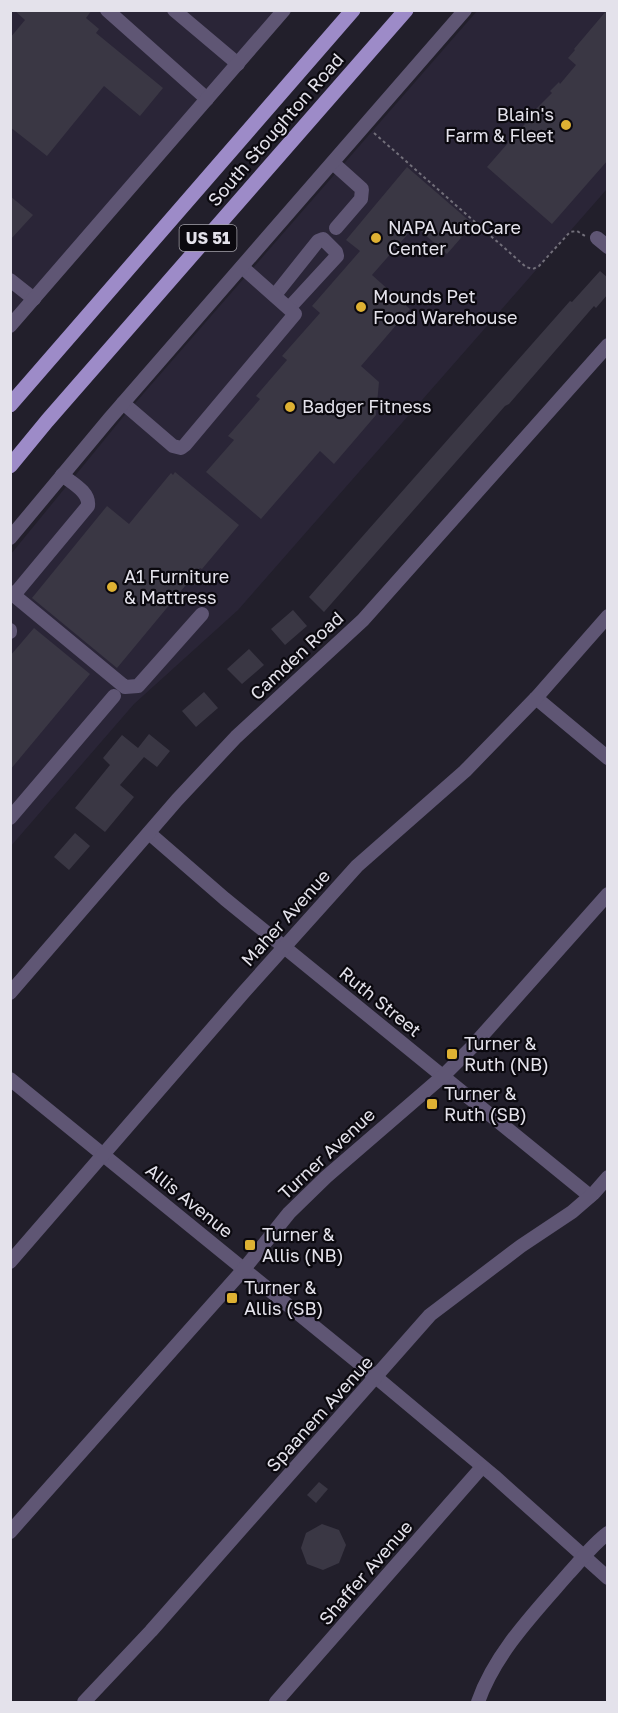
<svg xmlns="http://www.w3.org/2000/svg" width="618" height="1713" font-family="'Golos Text',sans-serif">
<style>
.built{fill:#2a2537}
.building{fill:#3a3744}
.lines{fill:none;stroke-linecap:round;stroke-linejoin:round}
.path{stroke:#726f7a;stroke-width:2;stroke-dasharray:3 3;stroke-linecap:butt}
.minor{stroke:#5f5674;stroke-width:14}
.major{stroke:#9d8bc8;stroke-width:15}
.poi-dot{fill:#deb133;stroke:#0b090f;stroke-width:2}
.labels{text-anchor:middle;stroke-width:4.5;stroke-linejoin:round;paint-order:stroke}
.shield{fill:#0b090f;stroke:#a3a1a9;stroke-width:1.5}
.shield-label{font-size:16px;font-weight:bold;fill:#e4e2eb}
.poi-label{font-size:18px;fill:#e4e2eb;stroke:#0b090f;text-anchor:start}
.street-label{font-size:18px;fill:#e4e2eb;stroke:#0b090f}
</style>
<rect width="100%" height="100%" fill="#221f2b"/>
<g class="built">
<path d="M 11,11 L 284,11 L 11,326 Z"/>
<path d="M 477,11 L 607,11 L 607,189 L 238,610 L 134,704 L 11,846 L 11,554 L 123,417 Z"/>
</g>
<g class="building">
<path d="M 14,10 L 92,10 L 86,18 L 99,29 L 96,33 L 163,88 L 140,116 L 104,86 L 47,156 L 10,127 L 10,38 L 25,20 Z"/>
<path d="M 607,10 L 608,160 L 552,224 L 487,167 L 508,143 L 507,142 L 531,118 L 529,116 L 552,93 L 550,91 L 559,82 L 560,84 L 576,65 L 568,58 L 575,50 L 574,49 Z"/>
<path d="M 407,167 L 473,224 L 447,254 L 415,226 L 372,275 L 410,309 L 361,366 L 379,382 L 376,415 L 334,464 L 320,451 L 261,519 L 206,472 L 234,440 L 228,436 L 260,399 L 256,396 L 287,360 L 282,356 L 320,313 L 312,306 L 360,251 L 346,240 Z"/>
<path d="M 10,196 L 33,215 L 10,240 Z"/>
<path d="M 600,271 L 608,278 L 608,294 L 596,308 L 594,306 L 509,404 L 505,406 L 324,612 L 309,597 L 570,301 L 572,302 Z"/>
<path d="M 175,472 L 239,525 L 202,569 L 200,568 L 117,668 L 32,598 L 107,506 L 129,524 L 171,473 L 173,475 Z"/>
<path d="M 293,610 L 307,626 L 285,645 L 271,629 Z"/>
<path d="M 34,628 L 90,674 L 10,770 L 10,656 Z"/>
<path d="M 249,649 L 264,665 L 242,684 L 227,669 Z"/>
<path d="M 204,692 L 218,708 L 196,727 L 182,711 Z"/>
<path d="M 149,734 L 170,751 L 157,767 L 144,757 L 120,785 L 134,797 L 105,832 L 75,808 L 110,765 L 103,758 L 122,735 L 138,748 Z"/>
<path d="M 75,833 L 90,846 L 69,870 L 54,857 Z"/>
<path d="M 319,1482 L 328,1489 L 316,1503 L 307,1495 Z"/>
<path d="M 322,1524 L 339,1530 L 346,1545 L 339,1563 L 323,1570 L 307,1564 L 301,1548 L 306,1533 Z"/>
</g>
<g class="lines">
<path class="path" d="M 374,133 L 526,267 L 533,269 L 539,266 L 570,232 L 577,231 L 585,236"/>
<g class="minor">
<path d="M 107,10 L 207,99"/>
<path d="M 174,10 L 238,64"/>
<path d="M 333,163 L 362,189 L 361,199 L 336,228"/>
<path d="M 597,238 L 608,247"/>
<path d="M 10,280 L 34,299"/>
<path d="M 275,295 L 318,241 L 323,239 L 336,252 L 337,256 L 290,307"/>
<path d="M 10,326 L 284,10"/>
<path d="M 123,403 L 173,446 L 181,448 L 185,445 L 295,314 L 242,267"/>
<path d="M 10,538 L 110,418 L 465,10"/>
<path d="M 10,592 L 125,687 L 138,686 L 202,614"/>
<path d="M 14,595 L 88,506 C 90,492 72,483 62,475"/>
<path d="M 10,630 L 10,632"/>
<path d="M 536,698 L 608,758"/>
<path d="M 10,818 L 114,696"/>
<path d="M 149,833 L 225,899 L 590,1196"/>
<path d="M 10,993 L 177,800 L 236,737 L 363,620 L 608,345"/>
<path d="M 10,1079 L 359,1363 L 494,1476 L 608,1578"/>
<path d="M 10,1262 L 244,992 L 357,866 L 465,771 L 536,698 L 608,616"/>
<path d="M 10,1532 L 244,1269 L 289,1213 L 326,1177 L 443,1076 L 471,1048 L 608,894"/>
<path d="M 84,1702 L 151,1631 L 430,1315 L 521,1246 L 572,1212 L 594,1193 L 608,1177"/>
<path d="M 276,1702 L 482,1467"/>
<path d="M 478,1702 C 495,1653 535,1612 569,1573 C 581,1560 593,1544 608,1533"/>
</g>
<g class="major">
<path d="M 10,405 L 353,10"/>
<path d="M 10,466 L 47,421 L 406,10"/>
</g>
</g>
<g class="poi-dot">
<circle cx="566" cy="125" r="6"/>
<circle cx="376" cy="238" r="6"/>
<circle cx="361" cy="307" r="6"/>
<circle cx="290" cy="407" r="6"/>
<circle cx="112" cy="587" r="6"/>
<rect x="446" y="1048" width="12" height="12" rx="3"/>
<rect x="426" y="1098" width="12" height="12" rx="3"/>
<rect x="244" y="1239" width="12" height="12" rx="3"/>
<rect x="226" y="1292" width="12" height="12" rx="3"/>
</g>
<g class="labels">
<rect class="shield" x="179.5" y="225" width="57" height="26" rx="4.5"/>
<g class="shield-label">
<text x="208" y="244">US 51</text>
</g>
<g class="poi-label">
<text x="554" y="121" text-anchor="end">Blain's<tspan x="554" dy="21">Farm &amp; Fleet</tspan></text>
<text x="388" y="234">NAPA AutoCare<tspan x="388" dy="21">Center</tspan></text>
<text x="373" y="303">Mounds Pet<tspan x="373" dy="21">Food Warehouse</tspan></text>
<text x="302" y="413">Badger Fitness</text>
<text x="124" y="583">A1 Furniture<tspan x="124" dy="21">&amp; Mattress</tspan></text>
<text x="464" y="1050">Turner &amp;<tspan x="464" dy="21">Ruth (NB)</tspan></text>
<text x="444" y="1100">Turner &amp;<tspan x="444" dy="21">Ruth (SB)</tspan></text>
<text x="262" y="1241">Turner &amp;<tspan x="262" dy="21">Allis (NB)</tspan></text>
<text x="244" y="1294">Turner &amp;<tspan x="244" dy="21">Allis (SB)</tspan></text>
</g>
<g class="street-label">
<text transform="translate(276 130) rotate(-49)" y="6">South Stoughton Road</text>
<text transform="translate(297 656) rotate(-43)" y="6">Camden Road</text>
<text transform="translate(286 918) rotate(-48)" y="6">Maher Avenue</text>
<text transform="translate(380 1002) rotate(39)" y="6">Ruth Street</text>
<text transform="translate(327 1154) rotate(-43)" y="6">Turner Avenue</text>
<text transform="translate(189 1201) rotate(39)" y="6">Allis Avenue</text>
<text transform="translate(320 1414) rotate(-48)" y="6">Spaanem Avenue</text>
<text transform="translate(366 1573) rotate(-49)" y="6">Shaffer Avenue</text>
</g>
</g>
<rect width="618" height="1713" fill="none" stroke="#e4e2eb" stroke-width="24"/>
</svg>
